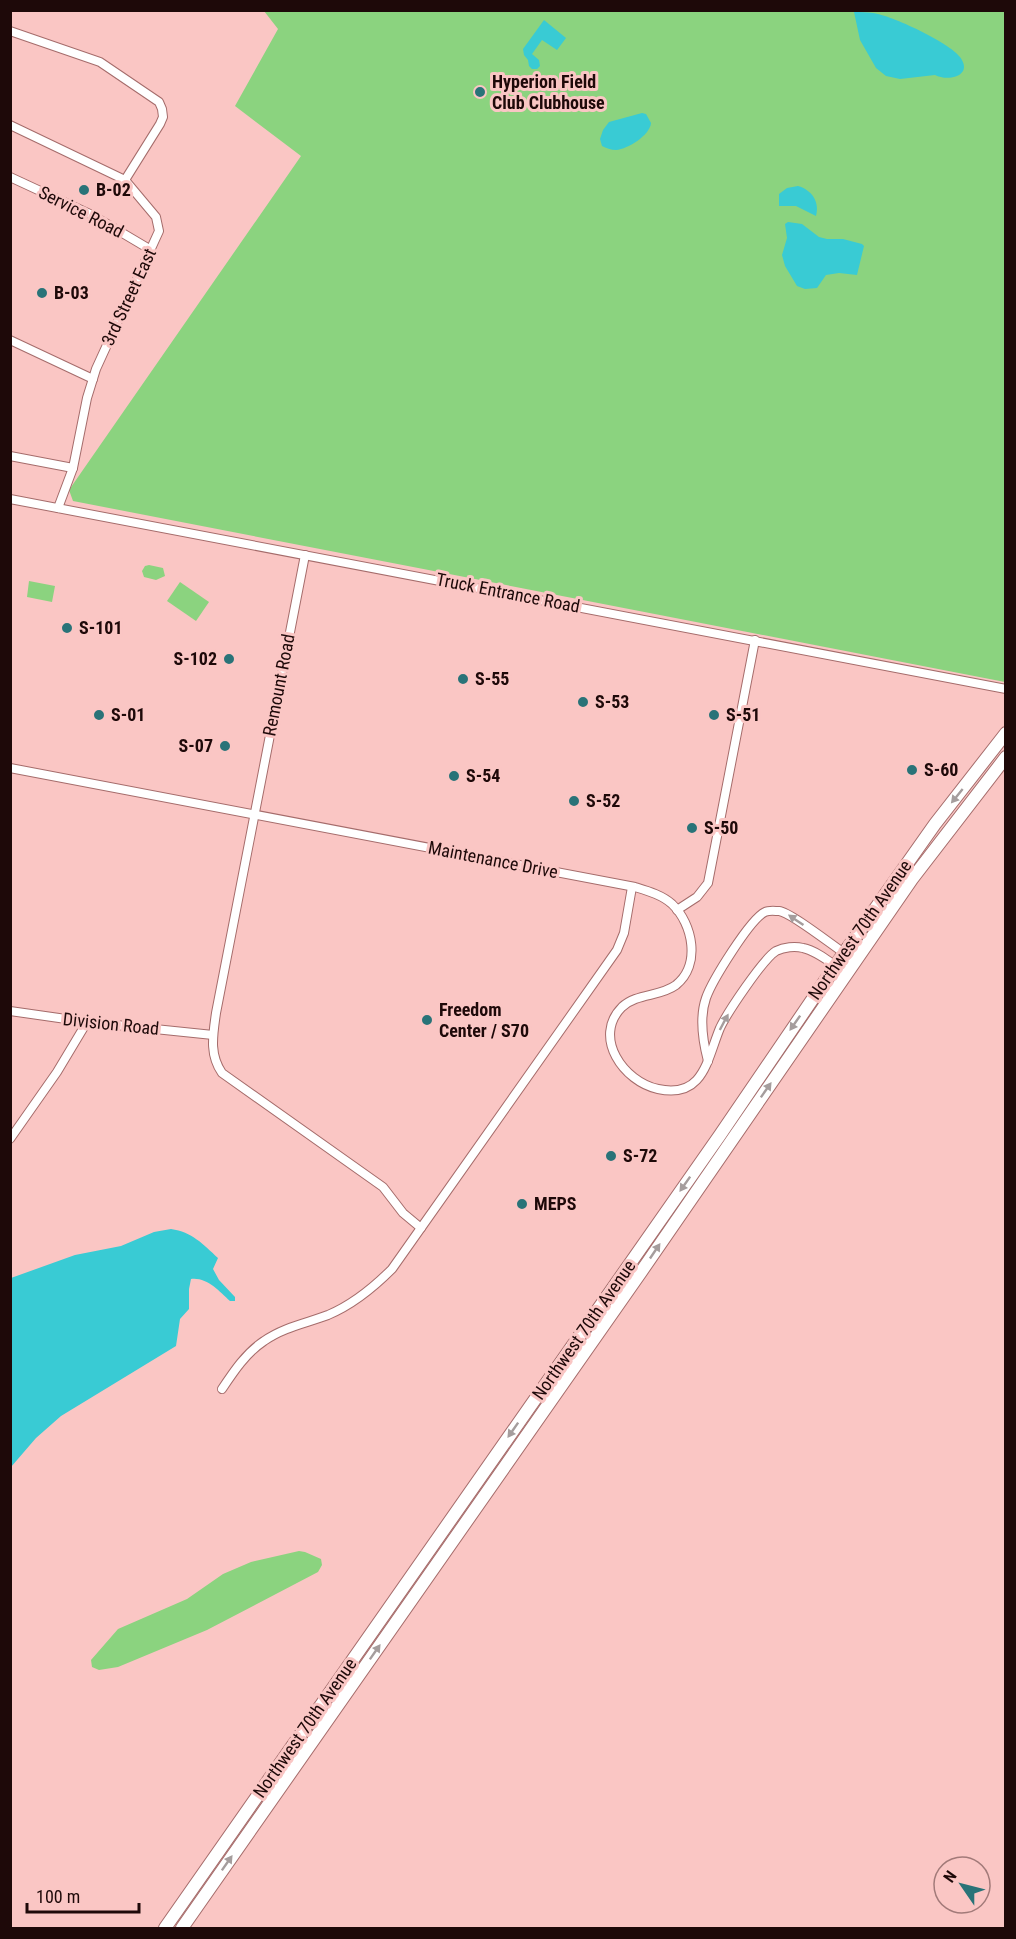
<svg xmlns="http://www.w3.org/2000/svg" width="1016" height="1939" font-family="'Roboto Condensed',sans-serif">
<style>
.green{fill:#8bd37f}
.water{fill:#39cbd4}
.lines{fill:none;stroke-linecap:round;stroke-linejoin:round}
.minor-casing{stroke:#a56c6b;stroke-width:10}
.secondary-casing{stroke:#a56c6b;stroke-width:14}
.minor{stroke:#fff;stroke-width:8}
.secondary{stroke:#fff;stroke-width:12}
.oneway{fill:#a59d9d}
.poi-dot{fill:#297378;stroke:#fac6c4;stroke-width:2}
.labels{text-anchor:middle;stroke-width:6;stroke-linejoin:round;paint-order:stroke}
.poi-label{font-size:18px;font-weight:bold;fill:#1e0909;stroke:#fac6c4;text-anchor:start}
.street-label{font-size:18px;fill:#1e0909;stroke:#fac6c4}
</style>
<rect width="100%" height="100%" fill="#fac6c4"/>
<g class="green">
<path d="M 264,11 L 1005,11 L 1005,682 L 73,501 L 69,490 L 301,156 L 235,106 L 278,29 Z"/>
<path d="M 149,565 L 163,568 L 165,576 L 156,580 L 144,577 L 142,571 L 145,566 Z"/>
<path d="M 29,581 L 55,586 L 52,602 L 27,597 Z"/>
<path d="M 180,582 L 209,602 L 196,621 L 167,601 Z"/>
<path d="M 299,1551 L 305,1552 L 321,1559 L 322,1565 L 318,1572 L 207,1630 L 118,1667 L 99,1670 L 92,1667 L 91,1660 L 118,1629 L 187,1599 L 223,1574 L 251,1562 Z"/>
</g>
<g class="water">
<path d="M 854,12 C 860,12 867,12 873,13 C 891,15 950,43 960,57 C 974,76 948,82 935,75 L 900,79 L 886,76 L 876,68 L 860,40 Z"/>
<path d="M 544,20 L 566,38 L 557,50 L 542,40 L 532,54 L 539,60 L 540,66 L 537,69 L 532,69 L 529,66 L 528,60 L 524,55 L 523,49 Z"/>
<path d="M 642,113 L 646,114 L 651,123 C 650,135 628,149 616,150 C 611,150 606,148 602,146 L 600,139 L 603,130 L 609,122 Z"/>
<path d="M 798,186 C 812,190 820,202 816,216 L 796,206 L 779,206 L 779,194 L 787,188 Z"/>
<path d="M 788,222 L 802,224 L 819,237 L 827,239 L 843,239 L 862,244 L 864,246 L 857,275 L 839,273 L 826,275 L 817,288 L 805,289 L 797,286 L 785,266 L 782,255 L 787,238 L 785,224 Z"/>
<path d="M 171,1229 C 192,1232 203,1244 218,1258 L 213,1269 L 219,1280 L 235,1297 L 235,1301 L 230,1301 C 219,1291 207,1277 191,1279 L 189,1289 L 189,1309 L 180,1319 L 176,1346 L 61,1416 L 36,1438 L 11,1467 L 11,1278 L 75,1255 L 121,1246 L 154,1232 Z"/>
</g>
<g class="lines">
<defs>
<g id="minor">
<path d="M 10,31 L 100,62 L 159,102 L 162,109 L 163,117 L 160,124 L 125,180 L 156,217 L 159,231 L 96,369 L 87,398 L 73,468 L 58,508"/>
<path d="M 10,125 L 125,180"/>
<path d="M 10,177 L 92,215 L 151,250"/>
<path d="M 10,340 L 93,379"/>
<path d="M 10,456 L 73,468"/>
<path d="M 10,499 L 1006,689"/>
<path d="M 305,555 L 216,1013 C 213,1035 209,1054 222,1073 L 383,1187 L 403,1213 L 421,1228"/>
<path d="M 10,768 L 635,887 C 648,891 662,895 672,904 C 693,924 701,965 676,985 C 660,997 637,993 622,1007 C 592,1037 624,1082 658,1089 C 704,1099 707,1059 720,1028 C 727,1013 763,959 776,951 C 784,947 795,946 803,948 C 818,951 833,965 846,973"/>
<path d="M 677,910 L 697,897 L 708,883 L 755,640"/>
<path d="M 10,1011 L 87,1022 L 213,1035"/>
<path d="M 708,1061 C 703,1042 699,1018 706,998 C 712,981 750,919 765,912 C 769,910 775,911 779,911 C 790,912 832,945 844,953 L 846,973"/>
<path d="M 10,1139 L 57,1072 L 87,1022"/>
<path d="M 222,1389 C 234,1371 246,1353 264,1341 C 284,1327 307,1323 328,1315 C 352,1305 374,1287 392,1269 L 617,950 L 624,933 L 632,887"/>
</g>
<g id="secondary">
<path d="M 165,1928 L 720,1135 L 844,953 L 935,824 L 1006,733"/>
<path d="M 182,1928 L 641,1272 L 912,879 L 1006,757"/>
</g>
</defs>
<use href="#minor" class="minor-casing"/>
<use href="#secondary" class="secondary-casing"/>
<use href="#minor" class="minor"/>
<use href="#secondary" class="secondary"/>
</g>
<defs><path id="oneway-solid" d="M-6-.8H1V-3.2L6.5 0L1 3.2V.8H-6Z" transform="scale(1.5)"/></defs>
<g class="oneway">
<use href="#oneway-solid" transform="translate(957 796) rotate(129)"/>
<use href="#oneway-solid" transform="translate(796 920) rotate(-146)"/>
<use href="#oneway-solid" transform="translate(724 1022) rotate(-62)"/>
<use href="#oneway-solid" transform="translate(795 1023) rotate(125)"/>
<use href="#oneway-solid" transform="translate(766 1090) rotate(-55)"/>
<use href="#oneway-solid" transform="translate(685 1184) rotate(125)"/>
<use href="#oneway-solid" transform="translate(655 1251) rotate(-56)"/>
<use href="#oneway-solid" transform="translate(513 1430) rotate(125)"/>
<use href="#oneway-solid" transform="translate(375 1652) rotate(-55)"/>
<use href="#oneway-solid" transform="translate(227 1863) rotate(-55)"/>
</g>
<g class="poi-dot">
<circle cx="480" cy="92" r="6"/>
<circle cx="84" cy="190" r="6"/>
<circle cx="42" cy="293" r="6"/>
<circle cx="67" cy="628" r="6"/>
<circle cx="229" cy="659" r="6"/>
<circle cx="463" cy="679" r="6"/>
<circle cx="583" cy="702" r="6"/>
<circle cx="99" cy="715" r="6"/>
<circle cx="714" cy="715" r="6"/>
<circle cx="225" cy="746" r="6"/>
<circle cx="912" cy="770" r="6"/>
<circle cx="454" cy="776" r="6"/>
<circle cx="574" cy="801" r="6"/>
<circle cx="692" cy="828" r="6"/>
<circle cx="427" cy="1020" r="6"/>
<circle cx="611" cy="1156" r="6"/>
<circle cx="522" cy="1204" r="6"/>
</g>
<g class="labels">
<g class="poi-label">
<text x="492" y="88">Hyperion Field<tspan x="492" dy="21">Club Clubhouse</tspan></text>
<text x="96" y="196">B-02</text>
<text x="54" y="299">B-03</text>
<text x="79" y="634">S-101</text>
<text x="217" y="665" text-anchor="end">S-102</text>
<text x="475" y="685">S-55</text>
<text x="595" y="708">S-53</text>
<text x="111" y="721">S-01</text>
<text x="726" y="721">S-51</text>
<text x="213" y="752" text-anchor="end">S-07</text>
<text x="924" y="776">S-60</text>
<text x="466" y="782">S-54</text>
<text x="586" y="807">S-52</text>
<text x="704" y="834">S-50</text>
<text x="439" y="1016">Freedom<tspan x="439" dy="21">Center / S70</tspan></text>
<text x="623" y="1162">S-72</text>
<text x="534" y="1210">MEPS</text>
</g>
<g class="street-label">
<text transform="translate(81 212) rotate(27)" y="6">Service Road</text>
<text transform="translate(129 297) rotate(-65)" y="6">3rd Street East</text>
<text transform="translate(508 593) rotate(11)" y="6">Truck Entrance Road</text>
<text transform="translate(279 685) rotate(-79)" y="6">Remount Road</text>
<text transform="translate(493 860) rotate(11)" y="6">Maintenance Drive</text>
<text transform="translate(860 930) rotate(-55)" y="6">Northwest 70th Avenue</text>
<text transform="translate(111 1024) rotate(6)" y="6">Division Road</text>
<text transform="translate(584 1330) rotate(-55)" y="6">Northwest 70th Avenue</text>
<text transform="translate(305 1728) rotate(-55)" y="6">Northwest 70th Avenue</text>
</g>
</g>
<rect width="1016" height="1939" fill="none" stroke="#1e0909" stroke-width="24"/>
<g transform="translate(962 1885) rotate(305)"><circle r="28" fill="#fac6c4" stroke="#a27a79" stroke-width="1.5"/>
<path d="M0-4.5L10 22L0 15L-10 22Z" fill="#297378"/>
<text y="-9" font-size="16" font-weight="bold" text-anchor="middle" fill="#1e0909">N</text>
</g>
<path d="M27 1903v9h112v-9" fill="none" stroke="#1e0909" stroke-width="3"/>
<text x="36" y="1903" font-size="18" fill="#1e0909" stroke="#fac6c4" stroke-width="4.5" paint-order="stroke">100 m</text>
</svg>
